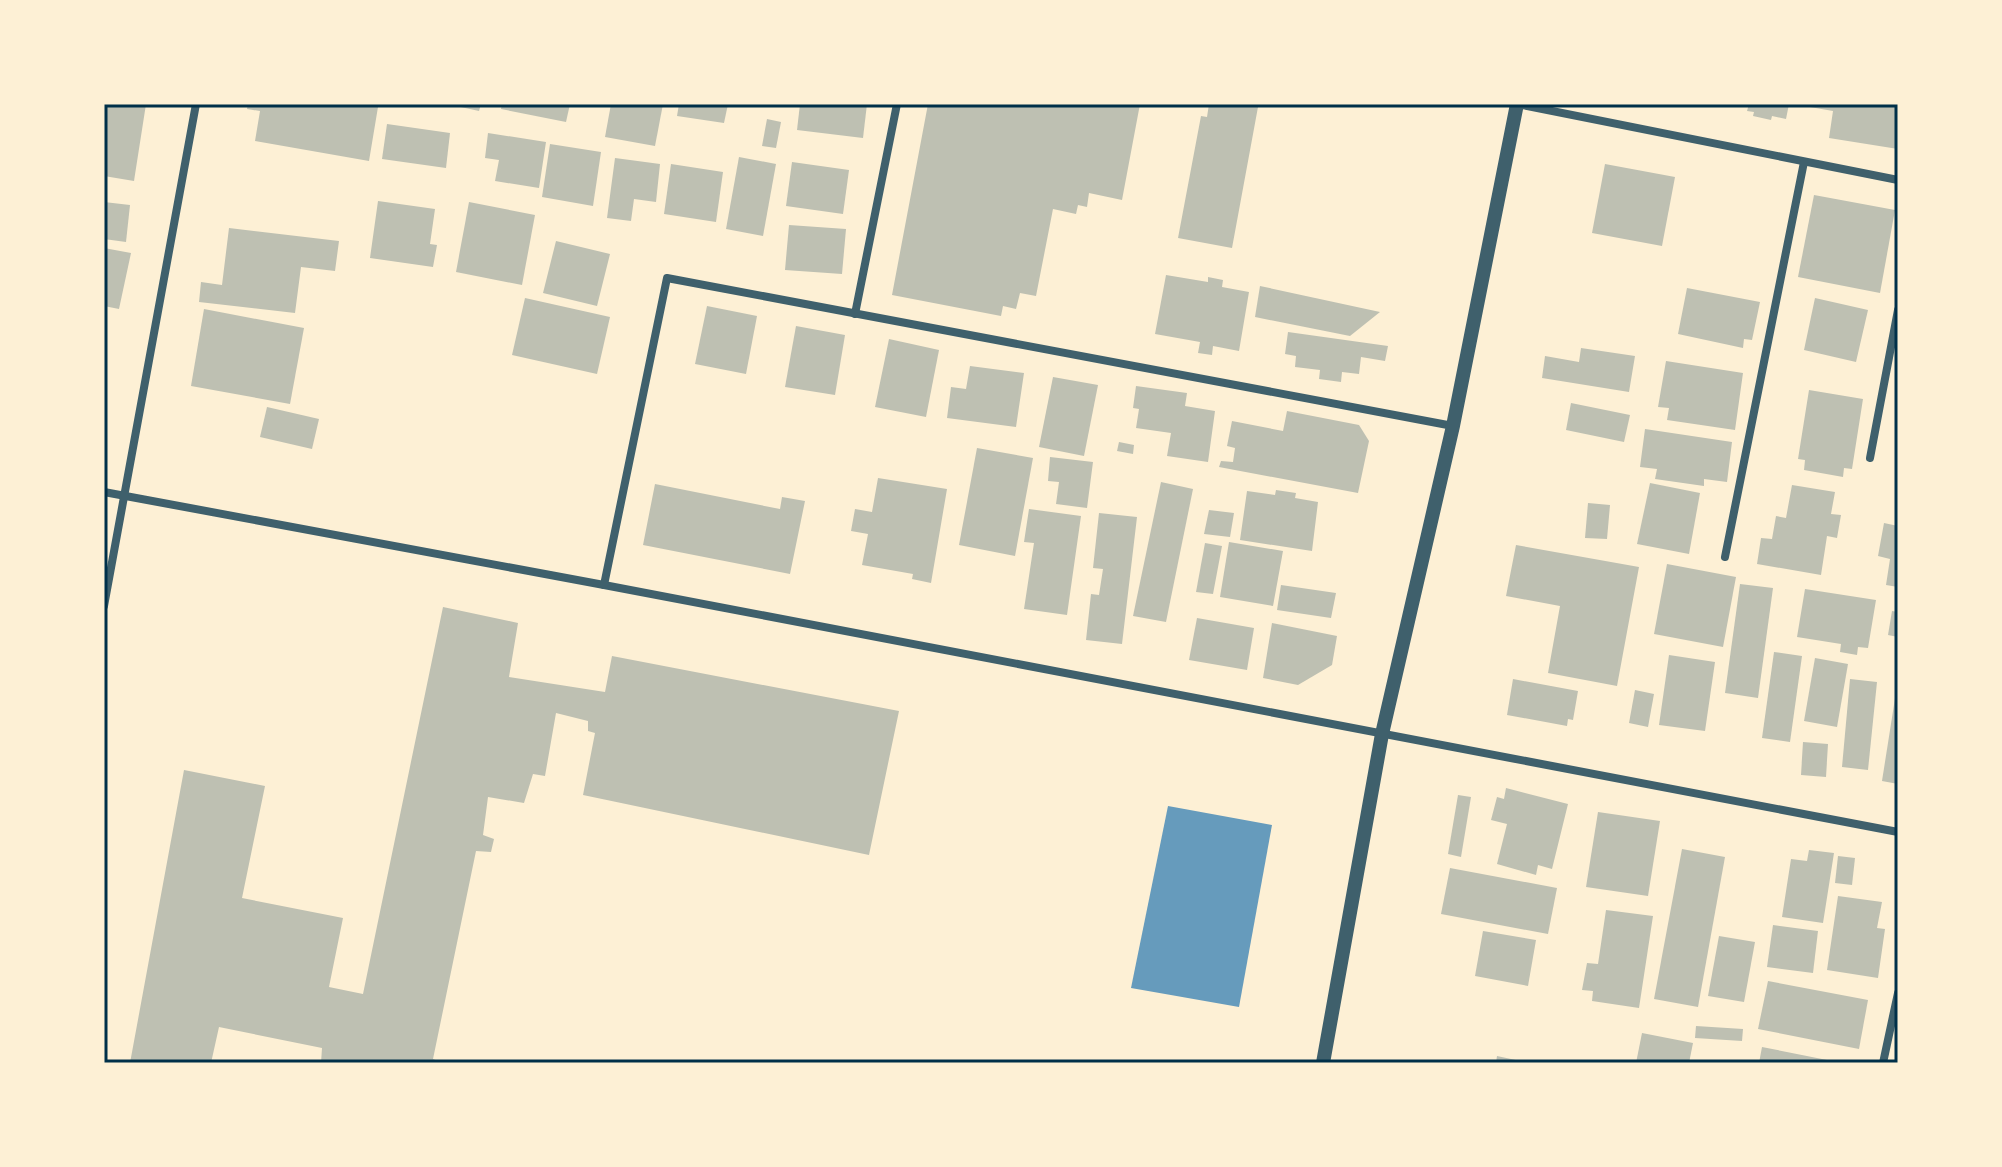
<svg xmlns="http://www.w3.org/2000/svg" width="2002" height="1167" font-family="'Golos Text',sans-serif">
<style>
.water{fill:#669bbc}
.building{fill:#bec0b2}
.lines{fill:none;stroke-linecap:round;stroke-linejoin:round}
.minor{stroke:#3f606c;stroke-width:8}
.tertiary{stroke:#3f606c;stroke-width:14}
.neatline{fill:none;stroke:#003049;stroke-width:3}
</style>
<rect width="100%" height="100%" fill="#fdf0d5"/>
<path class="water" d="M 1168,806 L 1272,825 L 1239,1007 L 1131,988 Z"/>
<g class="building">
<path d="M 104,104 L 146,104 L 134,181 L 104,176 Z"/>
<path d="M 248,104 L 359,104 L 378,107 L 369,161 L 255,141 L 260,111 L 247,109 Z"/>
<path d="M 447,104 L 481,104 L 479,111 Z"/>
<path d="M 502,104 L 570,104 L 566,122 L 501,109 Z"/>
<path d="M 611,104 L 663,104 L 655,146 L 605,137 Z"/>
<path d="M 679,104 L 728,104 L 724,123 L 677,116 Z"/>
<path d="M 800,104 L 867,104 L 863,138 L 797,130 Z"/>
<path d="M 928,104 L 1140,104 L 1122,200 L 1089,193 L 1087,207 L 1078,205 L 1076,214 L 1053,209 L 1036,296 L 1020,293 L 1016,309 L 1003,306 L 1001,316 L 892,295 Z"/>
<path d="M 1209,104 L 1258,107 L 1232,248 L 1178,238 L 1201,116 L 1207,117 Z"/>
<path d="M 1749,104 L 1789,104 L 1786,119 L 1772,116 L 1771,120 L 1753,116 L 1754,112 L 1747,111 Z"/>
<path d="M 1810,104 L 1898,104 L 1898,149 L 1829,138 L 1833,111 L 1810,107 Z"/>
<path d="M 767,119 L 781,122 L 776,148 L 762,146 Z"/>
<path d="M 387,124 L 450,133 L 446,168 L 382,159 Z"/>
<path d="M 488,133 L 546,142 L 539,188 L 495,181 L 499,160 L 485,158 Z"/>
<path d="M 550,144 L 601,152 L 593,206 L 542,197 Z"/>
<path d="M 739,157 L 776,164 L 763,236 L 726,229 Z"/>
<path d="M 615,158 L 660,164 L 656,202 L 634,199 L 631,221 L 607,218 Z"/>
<path d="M 792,162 L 849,170 L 843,214 L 786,206 Z"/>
<path d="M 671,164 L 723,172 L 716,222 L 664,214 Z"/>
<path d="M 1605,164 L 1675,177 L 1662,246 L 1592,233 Z"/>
<path d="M 1814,195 L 1895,210 L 1880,293 L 1798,277 Z"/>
<path d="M 378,201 L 435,209 L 430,244 L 437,245 L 433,267 L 370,258 Z"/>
<path d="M 104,202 L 130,205 L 126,242 L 104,239 Z"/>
<path d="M 469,202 L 535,215 L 522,285 L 456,272 Z"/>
<path d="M 789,225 L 846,229 L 842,274 L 785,270 Z"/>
<path d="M 229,228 L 339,241 L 335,271 L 301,267 L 295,313 L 199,302 L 201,282 L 222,285 Z"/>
<path d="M 556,241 L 610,254 L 597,306 L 543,293 Z"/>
<path d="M 104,248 L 131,253 L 119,309 L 104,306 Z"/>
<path d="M 1166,275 L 1208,282 L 1208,277 L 1223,280 L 1222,287 L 1249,292 L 1239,351 L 1213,346 L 1212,355 L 1198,353 L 1200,342 L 1155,334 Z"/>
<path d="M 1260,286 L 1380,312 L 1350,336 L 1255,317 Z"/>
<path d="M 1687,288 L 1760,302 L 1752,340 L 1744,339 L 1743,348 L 1678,334 Z"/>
<path d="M 525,298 L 610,317 L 597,374 L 512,355 Z"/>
<path d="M 1815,298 L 1868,310 L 1856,362 L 1804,350 Z"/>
<path d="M 707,306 L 757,316 L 746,374 L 695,364 Z"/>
<path d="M 204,309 L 304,328 L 290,404 L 191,386 Z"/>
<path d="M 796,326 L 845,335 L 835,395 L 785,387 Z"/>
<path d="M 1288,332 L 1388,346 L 1385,361 L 1361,357 L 1359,374 L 1342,372 L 1341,382 L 1319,379 L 1320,370 L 1295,367 L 1296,356 L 1285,354 Z"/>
<path d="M 889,339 L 939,350 L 926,417 L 875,407 Z"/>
<path d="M 1581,348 L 1635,356 L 1629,392 L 1542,378 L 1545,356 L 1579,362 Z"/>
<path d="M 1666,361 L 1743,373 L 1735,430 L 1667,420 L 1669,408 L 1658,407 Z"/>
<path d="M 970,366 L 1024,373 L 1016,427 L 947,418 L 951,387 L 966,389 Z"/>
<path d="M 1053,377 L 1098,385 L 1084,456 L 1039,447 Z"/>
<path d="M 1136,386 L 1187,393 L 1185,406 L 1215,411 L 1208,462 L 1167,456 L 1171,433 L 1136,428 L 1139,409 L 1133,408 Z"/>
<path d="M 1809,390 L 1863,399 L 1852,469 L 1844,468 L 1843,477 L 1804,470 L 1805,460 L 1798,459 Z"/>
<path d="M 1571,403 L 1630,415 L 1624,442 L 1566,430 Z"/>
<path d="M 267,407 L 319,419 L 312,449 L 260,437 Z"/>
<path d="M 1287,411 L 1359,425 L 1369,441 L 1358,493 L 1219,467 L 1221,461 L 1233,462 L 1235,448 L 1227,446 L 1232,421 L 1283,431 Z"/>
<path d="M 1645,429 L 1732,442 L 1727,482 L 1704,479 L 1704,486 L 1655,479 L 1657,469 L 1640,467 Z"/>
<path d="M 1119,442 L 1134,445 L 1133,454 L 1117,451 Z"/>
<path d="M 977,448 L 1033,458 L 1015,556 L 959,545 Z"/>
<path d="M 1050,457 L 1093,462 L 1087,508 L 1056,504 L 1059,482 L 1048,481 Z"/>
<path d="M 878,478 L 947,489 L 931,583 L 912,579 L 913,574 L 862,565 L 868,534 L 851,531 L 855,509 L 872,512 Z"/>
<path d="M 1161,482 L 1193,489 L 1166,622 L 1133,616 Z"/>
<path d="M 1650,483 L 1700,493 L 1689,554 L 1637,544 Z"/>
<path d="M 655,484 L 780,509 L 782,497 L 805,501 L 790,574 L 643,545 Z"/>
<path d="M 1792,485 L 1835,492 L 1831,514 L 1841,515 L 1837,538 L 1827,536 L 1821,575 L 1757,564 L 1761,538 L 1772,539 L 1776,516 L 1786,518 Z"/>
<path d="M 1276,490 L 1296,493 L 1295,498 L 1318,502 L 1312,551 L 1240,540 L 1247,491 L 1275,495 Z"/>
<path d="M 1588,503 L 1610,505 L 1607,539 L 1585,538 Z"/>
<path d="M 1029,509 L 1081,516 L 1067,615 L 1024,609 L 1034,543 L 1024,542 Z"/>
<path d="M 1209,510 L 1234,513 L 1230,537 L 1204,534 Z"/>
<path d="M 1099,513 L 1137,517 L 1122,644 L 1086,640 L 1091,594 L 1099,595 L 1103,569 L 1093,568 Z"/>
<path d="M 1884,523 L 1898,526 L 1898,587 L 1886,585 L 1890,559 L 1878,556 Z"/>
<path d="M 1229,542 L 1283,551 L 1273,606 L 1220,597 Z"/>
<path d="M 1205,543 L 1222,546 L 1213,594 L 1196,592 Z"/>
<path d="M 1516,545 L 1639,567 L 1617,686 L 1548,673 L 1560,606 L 1506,596 Z"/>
<path d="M 1667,564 L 1736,577 L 1723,647 L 1654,634 Z"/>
<path d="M 1740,584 L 1773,588 L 1758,698 L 1725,693 Z"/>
<path d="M 1281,585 L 1336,593 L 1331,618 L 1277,610 Z"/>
<path d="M 1805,589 L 1876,600 L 1868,648 L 1858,647 L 1857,655 L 1840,652 L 1841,644 L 1797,637 Z"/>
<path d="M 443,607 L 518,623 L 509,677 L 605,692 L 612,656 L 899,711 L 869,855 L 583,795 L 595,733 L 588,731 L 588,721 L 556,713 L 545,776 L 533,774 L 524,803 L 488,797 L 483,835 L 494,839 L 491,852 L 476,851 L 433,1059 L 443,1063 L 321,1063 L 322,1048 L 219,1027 L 211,1063 L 130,1063 L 184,770 L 265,786 L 242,898 L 343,918 L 329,987 L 363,994 Z"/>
<path d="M 1892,611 L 1898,612 L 1898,637 L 1888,635 Z"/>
<path d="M 1197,618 L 1254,628 L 1247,670 L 1189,660 Z"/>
<path d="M 1272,623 L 1337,636 L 1332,665 L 1298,685 L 1263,678 Z"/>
<path d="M 1774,652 L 1802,656 L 1790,742 L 1762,738 Z"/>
<path d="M 1669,655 L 1715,662 L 1705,731 L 1659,725 Z"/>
<path d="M 1815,658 L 1848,664 L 1837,727 L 1804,721 Z"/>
<path d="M 1513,679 L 1578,691 L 1573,720 L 1568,719 L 1567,726 L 1507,715 Z"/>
<path d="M 1850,679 L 1877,682 L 1868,770 L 1842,767 Z"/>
<path d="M 1635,690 L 1654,694 L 1648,727 L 1629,723 Z"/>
<path d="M 1896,692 L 1898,692 L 1898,784 L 1882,781 Z"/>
<path d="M 1803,742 L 1828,744 L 1826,777 L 1801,775 Z"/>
<path d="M 1506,788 L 1568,804 L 1552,869 L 1538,865 L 1536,875 L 1497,864 L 1507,824 L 1491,820 L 1497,797 L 1504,799 Z"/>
<path d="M 1458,795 L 1471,797 L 1461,857 L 1448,854 Z"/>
<path d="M 1598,812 L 1660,821 L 1648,896 L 1586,887 Z"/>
<path d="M 1682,849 L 1725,857 L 1698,1007 L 1654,999 Z"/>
<path d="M 1809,850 L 1834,853 L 1823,923 L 1782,917 L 1791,859 L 1807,861 Z"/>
<path d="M 1838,856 L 1855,858 L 1852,885 L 1835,883 Z"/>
<path d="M 1450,868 L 1557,888 L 1548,934 L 1441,914 Z"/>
<path d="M 1838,896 L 1882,902 L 1877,928 L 1885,929 L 1878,978 L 1827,970 Z"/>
<path d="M 1606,910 L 1653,916 L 1639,1008 L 1592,1001 L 1593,991 L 1582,990 L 1587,963 L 1598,964 Z"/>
<path d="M 1773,925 L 1818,931 L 1813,973 L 1767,967 Z"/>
<path d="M 1483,931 L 1536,940 L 1528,986 L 1475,976 Z"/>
<path d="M 1719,936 L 1755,942 L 1744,1002 L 1708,996 Z"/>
<path d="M 1768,981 L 1868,1000 L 1859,1049 L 1758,1029 Z"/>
<path d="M 1696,1026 L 1743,1029 L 1742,1041 L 1695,1038 Z"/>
<path d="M 1642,1033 L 1693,1043 L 1689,1063 L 1636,1063 Z"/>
<path d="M 1762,1047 L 1837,1062 L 1837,1063 L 1759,1063 Z"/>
<path d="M 1497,1056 L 1525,1062 L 1525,1063 L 1496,1063 Z"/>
</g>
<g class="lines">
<g class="minor">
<path d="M 1517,104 L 1898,180"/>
<path d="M 855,314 L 897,104"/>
<path d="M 1870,458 L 1898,310"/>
<path d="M 104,492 L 604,585 L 1898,832"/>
<path d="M 1725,557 L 1804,162"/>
<path d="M 604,585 L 667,278 L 1453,426"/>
<path d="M 104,606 L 196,104"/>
<path d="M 1883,1063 L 1898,993"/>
</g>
<path class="tertiary" d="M 1323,1063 L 1382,734 L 1453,426 L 1517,104"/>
</g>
<rect width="2002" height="1167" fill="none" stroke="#fdf0d5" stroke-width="212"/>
<rect x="106" y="106" width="1790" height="955" class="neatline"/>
</svg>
